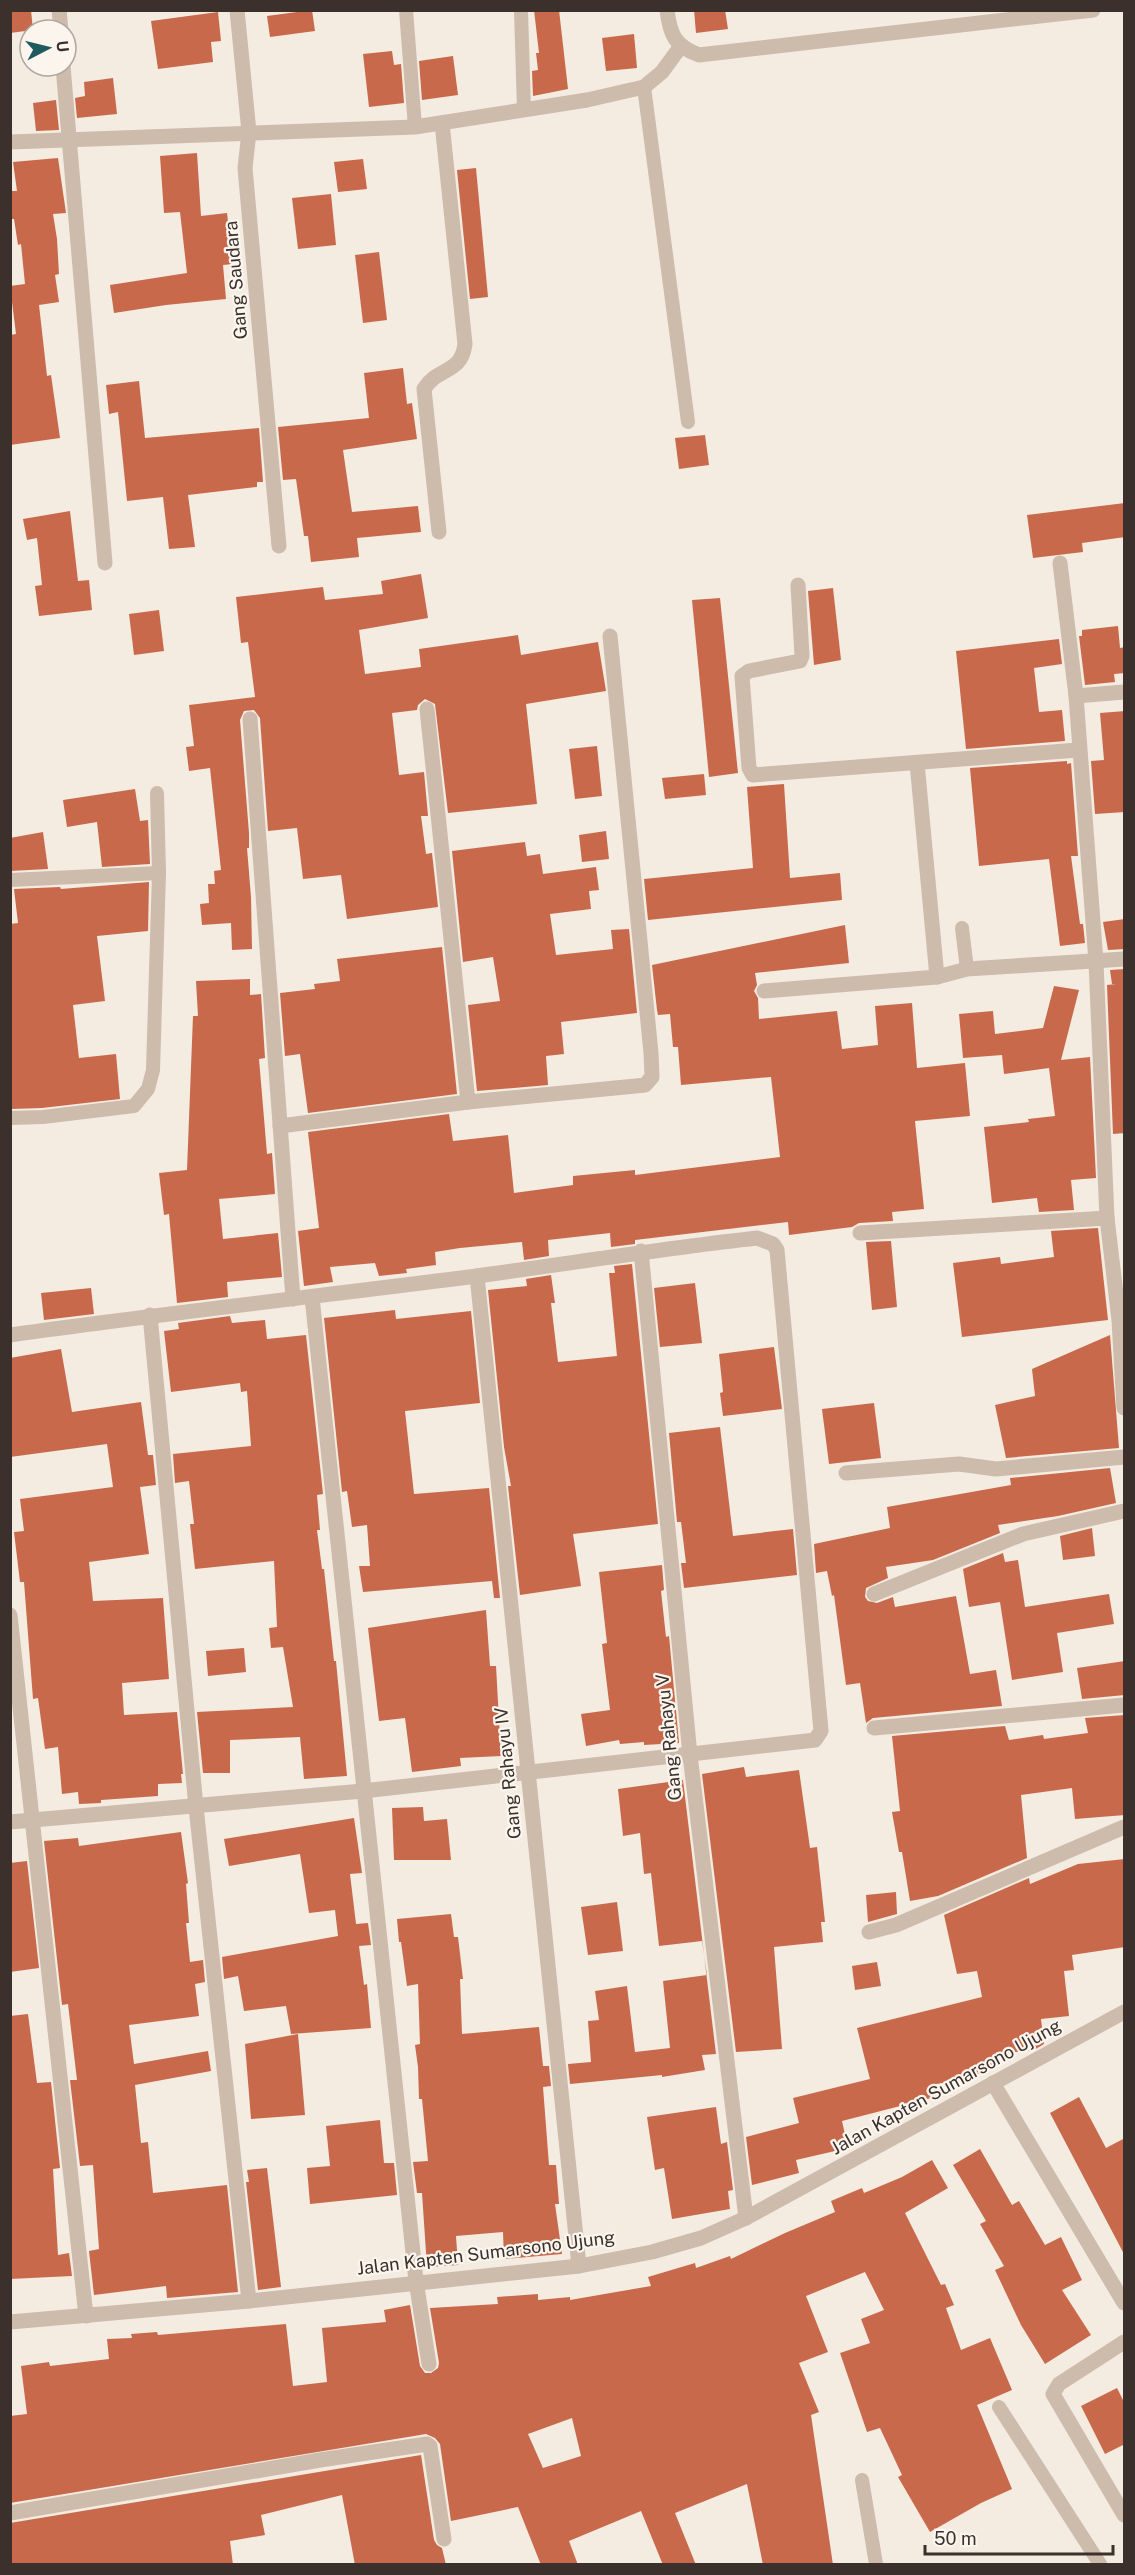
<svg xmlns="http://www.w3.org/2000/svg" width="1135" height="2575" font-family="'Public Sans',sans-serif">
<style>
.building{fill:#c8694b;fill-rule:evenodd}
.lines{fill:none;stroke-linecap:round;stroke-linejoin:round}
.lane{stroke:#cdbbac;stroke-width:14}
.street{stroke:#cdbbac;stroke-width:15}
.labels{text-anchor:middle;stroke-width:4.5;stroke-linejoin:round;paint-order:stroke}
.street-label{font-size:18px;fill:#3b302b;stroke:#fbf5ee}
</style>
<rect width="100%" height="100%" fill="#f4ebe1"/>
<g class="building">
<path d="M 10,10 L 31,10 L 33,30 L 10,33 Z"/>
<path d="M 312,10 L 315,31 L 270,37 L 267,16 Z"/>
<path d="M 534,10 L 559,10 L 568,89 L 533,96 L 532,71 L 538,70 L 536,53 L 539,53 Z"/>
<path d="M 694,10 L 725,10 L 728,29 L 696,33 Z"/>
<path d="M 218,12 L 221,41 L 211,42 L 213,62 L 158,69 L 151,21 Z"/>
<path d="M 634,34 L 637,68 L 606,71 L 602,38 Z"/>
<path d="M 392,51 L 394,65 L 401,64 L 404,103 L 369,107 L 363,54 Z"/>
<path d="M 453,56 L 458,95 L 422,100 L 419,61 Z"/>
<path d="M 113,78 L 117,114 L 77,118 L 75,98 L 85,96 L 84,82 Z"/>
<path d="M 56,100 L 59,130 L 36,131 L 33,103 Z"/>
<path d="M 197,153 L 201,216 L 227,213 L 233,264 L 223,265 L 226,299 L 166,305 L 114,313 L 110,285 L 187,273 L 180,212 L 164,213 L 160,156 Z"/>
<path d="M 58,158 L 66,213 L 53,214 L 57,239 L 59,274 L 55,275 L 59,302 L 39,305 L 47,376 L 51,375 L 60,438 L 10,445 L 10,335 L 16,334 L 10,286 L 25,284 L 21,244 L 18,245 L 14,219 L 10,219 L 10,191 L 17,191 L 13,162 Z"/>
<path d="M 363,159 L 367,189 L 338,192 L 334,162 Z"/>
<path d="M 476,168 L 488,297 L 470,299 L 457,170 Z"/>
<path d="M 331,194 L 336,245 L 298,249 L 292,198 Z"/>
<path d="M 379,252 L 387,320 L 363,323 L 355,255 Z"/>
<path d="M 403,368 L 407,404 L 412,403 L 417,439 L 343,450 L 352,512 L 418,506 L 421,532 L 357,538 L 359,557 L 311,562 L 308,536 L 304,536 L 296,479 L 283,480 L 278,427 L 369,418 L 364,373 Z"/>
<path d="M 139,381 L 145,438 L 259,428 L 263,482 L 257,482 L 257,487 L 188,495 L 195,547 L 169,549 L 163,497 L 127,501 L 118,412 L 109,414 L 106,385 Z"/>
<path d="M 705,435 L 709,465 L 679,469 L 675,438 Z"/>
<path d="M 1125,503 L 1125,537 L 1082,543 L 1083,552 L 1033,558 L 1027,515 Z"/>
<path d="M 70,511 L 78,581 L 89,580 L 92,610 L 39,616 L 35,586 L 42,585 L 37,538 L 27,540 L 23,519 Z"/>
<path d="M 421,574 L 428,618 L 359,630 L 365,674 L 421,667 L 419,649 L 518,635 L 521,655 L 598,642 L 606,691 L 526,704 L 537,804 L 448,813 L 435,704 L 425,699 L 418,705 L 417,710 L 392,713 L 399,775 L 424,772 L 428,816 L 421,816 L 426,854 L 432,853 L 438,907 L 347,919 L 341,875 L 303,879 L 297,828 L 268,831 L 260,718 L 254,710 L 244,711 L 240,720 L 249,833 L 249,848 L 247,848 L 251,897 L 252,949 L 232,950 L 231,923 L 202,925 L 200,904 L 209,903 L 208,884 L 215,884 L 214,871 L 221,870 L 210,768 L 189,771 L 186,747 L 194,746 L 189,705 L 255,697 L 248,642 L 241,643 L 236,597 L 323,587 L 325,600 L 383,594 L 381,581 Z"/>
<path d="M 833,588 L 841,660 L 814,665 L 808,591 Z"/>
<path d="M 720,598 L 738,773 L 709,777 L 692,600 Z"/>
<path d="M 159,610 L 164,651 L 134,655 L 129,614 Z"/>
<path d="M 1118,626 L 1120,648 L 1125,647 L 1125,673 L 1114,674 L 1115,682 L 1085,685 L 1079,636 L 1082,636 L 1082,630 Z"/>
<path d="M 1059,639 L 1062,664 L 1034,668 L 1039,712 L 1062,710 L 1065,741 L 966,749 L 956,651 Z"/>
<path d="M 1125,711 L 1125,812 L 1095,814 L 1091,761 L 1104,760 L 1100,713 Z"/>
<path d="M 597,746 L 602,796 L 575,799 L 569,749 Z"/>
<path d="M 1067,761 L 1067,764 L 1071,763 L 1078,856 L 1071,856 L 1080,924 L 1083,924 L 1085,943 L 1060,946 L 1049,859 L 979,866 L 970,768 Z"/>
<path d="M 704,774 L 706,795 L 665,799 L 662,778 Z"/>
<path d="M 784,784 L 790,878 L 840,873 L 842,900 L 648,920 L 644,879 L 753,868 L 747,787 Z"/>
<path d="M 135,789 L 140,821 L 148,820 L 150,864 L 102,867 L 97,822 L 67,827 L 63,800 Z"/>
<path d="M 606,831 L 609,859 L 582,862 L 579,835 Z"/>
<path d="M 43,832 L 48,869 L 10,871 L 10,838 Z"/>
<path d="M 525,842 L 527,856 L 540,854 L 543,874 L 596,867 L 599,890 L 589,891 L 591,909 L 550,914 L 556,955 L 613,949 L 611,930 L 629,929 L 637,1013 L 561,1022 L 564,1054 L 546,1056 L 548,1085 L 477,1091 L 468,1005 L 500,1001 L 493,957 L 463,962 L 452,851 Z"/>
<path d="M 149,882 L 148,931 L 97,936 L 105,1001 L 73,1005 L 79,1058 L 116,1054 L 120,1099 L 42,1108 L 10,1109 L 10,924 L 18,923 L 14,889 L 60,887 L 61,889 Z"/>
<path d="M 1125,919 L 1125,949 L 1108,950 L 1103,922 Z"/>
<path d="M 845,925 L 849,963 L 755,973 L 757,985 L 754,991 L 758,998 L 759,1019 L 837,1011 L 842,1049 L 878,1045 L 875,1006 L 912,1003 L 917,1068 L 965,1063 L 970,1116 L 915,1121 L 924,1209 L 892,1212 L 893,1221 L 859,1223 L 852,1227 L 789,1235 L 788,1222 L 635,1240 L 635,1244 L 611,1247 L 610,1233 L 548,1240 L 549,1256 L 524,1260 L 522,1242 L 460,1248 L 435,1252 L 436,1265 L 406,1269 L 407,1273 L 379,1276 L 375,1263 L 330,1267 L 333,1282 L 304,1286 L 298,1231 L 319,1228 L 308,1132 L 449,1114 L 453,1141 L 508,1135 L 514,1193 L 573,1185 L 573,1176 L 635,1170 L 635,1175 L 780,1157 L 771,1077 L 681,1085 L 678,1047 L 673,1047 L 670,1014 L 658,1015 L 657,1010 L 652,965 Z"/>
<path d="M 442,947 L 457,1094 L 308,1113 L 300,1054 L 285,1056 L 280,993 L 315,989 L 314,984 L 340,981 L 337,959 Z"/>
<path d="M 1125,969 L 1125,1133 L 1113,1134 L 1107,985 L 1116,984 L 1112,984 L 1110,970 Z"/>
<path d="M 250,979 L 250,995 L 261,994 L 265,1058 L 259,1059 L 267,1154 L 272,1153 L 275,1194 L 219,1199 L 223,1239 L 278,1233 L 282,1277 L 227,1282 L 228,1297 L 177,1303 L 169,1214 L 164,1215 L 159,1173 L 187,1170 L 193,1016 L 198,1016 L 196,981 Z"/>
<path d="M 1054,986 L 1079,990 L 1061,1060 L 1090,1057 L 1096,1178 L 1071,1180 L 1074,1210 L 1039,1212 L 1037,1198 L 992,1203 L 984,1127 L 1029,1122 L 1028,1119 L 1055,1116 L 1049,1068 L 1004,1074 L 1002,1055 L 963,1058 L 959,1014 L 993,1011 L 995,1034 L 1043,1028 Z"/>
<path d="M 1098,1228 L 1108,1320 L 962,1337 L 953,1263 L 1000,1257 L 1001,1264 L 1054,1257 L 1051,1231 Z"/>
<path d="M 891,1241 L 897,1307 L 872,1310 L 866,1242 Z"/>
<path d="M 632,1264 L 658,1524 L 573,1534 L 581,1586 L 520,1595 L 508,1486 L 511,1486 L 504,1447 L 488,1290 L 527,1286 L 526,1279 L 551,1275 L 555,1303 L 551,1303 L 558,1362 L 617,1356 L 609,1273 L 615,1273 L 614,1266 Z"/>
<path d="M 695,1283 L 702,1343 L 660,1347 L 654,1288 Z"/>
<path d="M 91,1288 L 94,1314 L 44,1320 L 41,1293 Z"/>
<path d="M 395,1310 L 396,1319 L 471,1311 L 480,1403 L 405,1411 L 414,1494 L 489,1488 L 500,1598 L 494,1598 L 492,1581 L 363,1592 L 359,1566 L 370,1566 L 367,1525 L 352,1527 L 347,1491 L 342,1492 L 324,1318 Z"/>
<path d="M 230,1316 L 232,1323 L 265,1320 L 267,1339 L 306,1335 L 323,1494 L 317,1495 L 320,1530 L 317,1530 L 322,1569 L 324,1569 L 334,1661 L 336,1661 L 347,1776 L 304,1779 L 300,1737 L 230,1740 L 230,1773 L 203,1773 L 197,1712 L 293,1707 L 283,1647 L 271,1648 L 269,1628 L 277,1627 L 274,1561 L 195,1569 L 190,1524 L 194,1524 L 189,1481 L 175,1483 L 173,1454 L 251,1446 L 247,1391 L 241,1392 L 240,1383 L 171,1392 L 164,1331 L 179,1329 L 178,1323 Z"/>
<path d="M 1110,1335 L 1119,1448 L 1006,1458 L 995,1405 L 1035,1396 L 1032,1369 Z"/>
<path d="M 774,1347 L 782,1409 L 723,1416 L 720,1393 L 723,1392 L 719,1354 Z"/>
<path d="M 61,1349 L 72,1412 L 141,1402 L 148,1455 L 153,1455 L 156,1485 L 140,1487 L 149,1554 L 89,1562 L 93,1601 L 163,1598 L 169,1679 L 122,1683 L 124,1715 L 177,1712 L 183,1774 L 181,1774 L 182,1783 L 158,1784 L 158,1796 L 101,1800 L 101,1803 L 79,1804 L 78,1792 L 62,1794 L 58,1747 L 45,1749 L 38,1698 L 33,1699 L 24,1582 L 20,1582 L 14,1532 L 24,1531 L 20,1499 L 113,1487 L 107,1444 L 10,1457 L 10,1358 Z"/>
<path d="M 874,1403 L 881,1458 L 829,1464 L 822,1409 Z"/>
<path d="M 720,1427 L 733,1536 L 793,1529 L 797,1575 L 684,1588 L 681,1563 L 686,1563 L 681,1522 L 677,1522 L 669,1433 Z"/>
<path d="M 1110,1468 L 1116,1503 L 1058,1516 L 998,1525 L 1000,1533 L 933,1560 L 886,1567 L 888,1578 L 866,1588 L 865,1597 L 868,1601 L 877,1603 L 893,1597 L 895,1607 L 956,1596 L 970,1674 L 996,1670 L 1002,1706 L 873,1718 L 866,1723 L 860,1683 L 846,1685 L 834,1595 L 832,1596 L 827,1571 L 816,1573 L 814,1544 L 890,1528 L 887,1507 L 1011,1485 L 1010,1478 Z"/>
<path d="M 1092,1528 L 1095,1556 L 1063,1560 L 1060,1536 Z"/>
<path d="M 1003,1553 L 1005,1562 L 1018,1560 L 1025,1607 L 1109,1594 L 1114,1624 L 1057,1633 L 1063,1672 L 1012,1680 L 1000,1602 L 969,1607 L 963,1569 Z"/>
<path d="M 662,1565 L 664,1590 L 661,1591 L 666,1637 L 669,1636 L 679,1743 L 644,1745 L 644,1742 L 620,1744 L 619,1740 L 586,1746 L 581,1714 L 610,1710 L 602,1644 L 607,1643 L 599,1572 Z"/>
<path d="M 486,1610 L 490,1666 L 496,1666 L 501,1756 L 460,1758 L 461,1766 L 412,1772 L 405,1718 L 379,1721 L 368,1628 Z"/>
<path d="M 244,1648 L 246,1672 L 208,1676 L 206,1651 Z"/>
<path d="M 1125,1661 L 1125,1695 L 1082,1699 L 1077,1668 Z"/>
<path d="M 1125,1715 L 1125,1815 L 1075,1819 L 1072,1788 L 1021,1795 L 1027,1858 L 938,1896 L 910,1901 L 902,1852 L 899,1852 L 892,1812 L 900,1811 L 892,1736 L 1005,1726 L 1009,1740 L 1043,1735 L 1044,1739 L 1088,1733 L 1085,1718 Z"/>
<path d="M 744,1767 L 746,1777 L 799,1770 L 810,1848 L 817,1847 L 825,1922 L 821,1922 L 823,1942 L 774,1947 L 782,2049 L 736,2052 L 702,1774 Z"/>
<path d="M 683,1780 L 716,2054 L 702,2055 L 705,2070 L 662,2077 L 662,2075 L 570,2084 L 568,2064 L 591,2062 L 588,2021 L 599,2020 L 595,1991 L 627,1986 L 635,2052 L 670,2048 L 663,1981 L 707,1975 L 702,1941 L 659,1946 L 651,1873 L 644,1874 L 640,1833 L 623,1836 L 618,1789 Z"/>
<path d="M 423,1807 L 424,1821 L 447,1819 L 451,1860 L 394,1860 L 392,1808 Z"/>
<path d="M 354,1818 L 362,1873 L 350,1874 L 356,1924 L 368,1923 L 371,1945 L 359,1946 L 364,1985 L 367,1984 L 371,2028 L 291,2034 L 286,2006 L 244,2011 L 238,1976 L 224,1979 L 222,1957 L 338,1936 L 335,1910 L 309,1913 L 300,1854 L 229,1866 L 224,1839 Z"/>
<path d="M 181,1832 L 188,1883 L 186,1884 L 189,1923 L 186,1923 L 190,1962 L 203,1960 L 205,1982 L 195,1984 L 199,2016 L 129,2025 L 134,2064 L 208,2051 L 211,2071 L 135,2085 L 141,2143 L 148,2142 L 153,2193 L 227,2185 L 238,2292 L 167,2298 L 166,2286 L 94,2295 L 89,2251 L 99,2249 L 93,2165 L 80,2166 L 70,2080 L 77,2080 L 68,2004 L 62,2005 L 44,1841 L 78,1838 L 79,1846 Z"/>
<path d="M 1125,1859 L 1125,1947 L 1072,1955 L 1074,1970 L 1064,1971 L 1069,2016 L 1041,2019 L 1044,2044 L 1034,2050 L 1006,2053 L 1009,2060 L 965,2080 L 936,2084 L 939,2096 L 842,2121 L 848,2148 L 796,2160 L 799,2173 L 752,2185 L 746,2137 L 799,2123 L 793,2098 L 870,2079 L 857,2028 L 982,1997 L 977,1971 L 957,1974 L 944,1915 L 1029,1878 L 1030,1884 L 1078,1864 Z"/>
<path d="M 27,1861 L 39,1968 L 10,1972 L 10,1863 Z"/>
<path d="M 896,1892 L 897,1914 L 868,1922 L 866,1895 Z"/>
<path d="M 617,1902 L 623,1951 L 588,1955 L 581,1907 Z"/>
<path d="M 451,1914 L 454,1937 L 458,1937 L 463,1979 L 460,1979 L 462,2034 L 539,2027 L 543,2066 L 549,2066 L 551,2086 L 543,2087 L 549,2165 L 556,2165 L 559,2204 L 555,2204 L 562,2254 L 504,2259 L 503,2232 L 456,2236 L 458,2265 L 427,2267 L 422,2193 L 417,2193 L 413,2162 L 428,2161 L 422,2099 L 419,2099 L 418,2067 L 415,2045 L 420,2044 L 418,1984 L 407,1986 L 401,1942 L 399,1942 L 397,1919 Z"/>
<path d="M 877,1962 L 881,1986 L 855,1990 L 852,1966 Z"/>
<path d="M 28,2014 L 37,2083 L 51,2082 L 60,2168 L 53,2169 L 58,2255 L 69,2253 L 72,2276 L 10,2279 L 10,2016 Z"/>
<path d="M 298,2034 L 305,2115 L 251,2119 L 245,2044 Z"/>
<path d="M 1079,2097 L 1106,2148 L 1125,2138 L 1125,2256 L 1050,2113 Z"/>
<path d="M 716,2107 L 721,2144 L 727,2142 L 733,2190 L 728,2191 L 730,2209 L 672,2219 L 664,2168 L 655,2170 L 647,2117 Z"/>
<path d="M 380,2120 L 384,2163 L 394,2163 L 397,2195 L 310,2204 L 307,2168 L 330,2166 L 326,2126 Z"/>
<path d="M 980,2149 L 1012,2205 L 1019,2201 L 1045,2245 L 1061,2237 L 1082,2280 L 1062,2290 L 1091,2335 L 1045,2364 L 1021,2325 L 995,2270 L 1004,2266 L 980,2224 L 986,2221 L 953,2165 Z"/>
<path d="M 932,2160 L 948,2188 L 905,2213 L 941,2285 L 945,2284 L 954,2305 L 946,2308 L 961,2350 L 990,2338 L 1012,2390 L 977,2405 L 1012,2489 L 981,2503 L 930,2532 L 898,2477 L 902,2475 L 880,2428 L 867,2432 L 840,2353 L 870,2343 L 861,2319 L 884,2310 L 865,2272 L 806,2296 L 828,2352 L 799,2363 L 819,2412 L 811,2415 L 833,2565 L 763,2565 L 747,2484 L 675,2513 L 696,2565 L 663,2565 L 641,2511 L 569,2541 L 578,2565 L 541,2565 L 518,2507 L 451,2521 L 440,2444 L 435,2438 L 426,2434 L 10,2503 L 10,2416 L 27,2414 L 21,2366 L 49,2362 L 50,2366 L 109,2359 L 107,2339 L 132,2338 L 131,2334 L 157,2332 L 158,2335 L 286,2324 L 293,2386 L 327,2382 L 322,2328 L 386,2322 L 384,2310 L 410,2305 L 420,2366 L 425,2373 L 431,2373 L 438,2368 L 439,2363 L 430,2308 L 498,2304 L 497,2297 L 538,2294 L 538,2300 L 570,2297 L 570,2300 L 651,2286 L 648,2277 L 695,2263 L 696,2268 L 730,2256 L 731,2259 L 785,2233 L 835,2212 L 831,2201 L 862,2188 L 864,2193 L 902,2177 ZM 572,2418 L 581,2456 L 543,2468 L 528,2434 Z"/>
<path d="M 267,2168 L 281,2287 L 258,2290 L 246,2182 L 249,2182 L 247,2170 Z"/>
<path d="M 1117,2388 L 1125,2404 L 1125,2444 L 1105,2454 L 1081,2406 Z"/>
<path d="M 421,2455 L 434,2540 L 437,2545 L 442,2548 L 446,2565 L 355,2565 L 342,2495 L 261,2515 L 265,2535 L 230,2541 L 233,2565 L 10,2565 L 10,2523 Z"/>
</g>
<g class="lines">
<g class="lane">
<path d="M 406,10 L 415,127"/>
<path d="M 521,10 L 524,110"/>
<path d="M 644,87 L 688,422"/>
<path d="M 10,880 L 159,873"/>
<path d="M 962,928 L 967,969"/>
<path d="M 10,1118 L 43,1117 L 134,1106 L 148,1089 L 153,1070 L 159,873 L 157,793"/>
<path d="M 999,2407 L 1100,2564"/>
<path d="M 862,2480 L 876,2564"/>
</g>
<g class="street">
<path d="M 59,10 L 61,30"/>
<path d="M 237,10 L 249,132 L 245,168 L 279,546"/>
<path d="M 667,10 C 670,35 675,46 699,55 L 1093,10"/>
<path d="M 63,66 L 105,563"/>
<path d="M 10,142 L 415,127 L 587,100 L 644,87 L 662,72 L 681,46"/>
<path d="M 439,532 L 424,389 C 438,366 461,375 465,344 L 442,123"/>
<path d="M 1060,563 L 1076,696 L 1096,962 L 1107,1218 L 1119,1320 L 1124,1408"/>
<path d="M 798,585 L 802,656 L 800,661 L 749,671 L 742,676 L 749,768 L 753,775 L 1078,750"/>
<path d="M 1076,696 L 1124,692"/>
<path d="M 427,709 L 468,1102"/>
<path d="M 250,719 L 293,1299"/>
<path d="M 917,763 L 937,977"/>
<path d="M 764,991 L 937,977 L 967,969 L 1124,959"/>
<path d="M 280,1126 L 468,1102 L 636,1086 L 645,1085 L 652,1077 L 651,1053 L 610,636"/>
<path d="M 860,1233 L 1107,1218"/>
<path d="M 641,1251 L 690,1755 L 746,2218"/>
<path d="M 477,1276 L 579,2266"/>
<path d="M 312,1297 L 416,2281 L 429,2364"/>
<path d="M 150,1315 L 196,1807 L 249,2301"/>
<path d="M 10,1335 C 160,1314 311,1297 461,1278 C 560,1265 658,1249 757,1238 L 773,1244 L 777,1250 L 821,1731 L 815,1740 L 363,1791 L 10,1822"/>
<path d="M 846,1473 L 959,1464 L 996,1469 L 1124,1457"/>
<path d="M 874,1594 L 1023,1534 L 1124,1511"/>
<path d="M 10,1615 L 86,2316"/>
<path d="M 874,1728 L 1124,1705"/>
<path d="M 869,1932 L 896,1925 L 1124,1827"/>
<path d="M 993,2083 L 1124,2303"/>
<path d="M 10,2322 L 249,2301 L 579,2266 L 652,2252 L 701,2238 L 746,2218 L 1124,2012"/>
<path d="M 1124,2342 L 1059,2384 L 1053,2394 L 1124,2515"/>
<path d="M 10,2513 L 320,2460 L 427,2444 L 430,2446 L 444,2539"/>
</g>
</g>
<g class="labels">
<g class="street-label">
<text transform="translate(236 280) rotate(-95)" y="6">Gang Saudara</text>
<text transform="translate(669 1737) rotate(-96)" y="6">Gang Rahayu V</text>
<text transform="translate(508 1773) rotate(-96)" y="6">Gang Rahayu IV</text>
<text transform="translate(946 2087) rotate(-29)" y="6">Jalan Kapten Sumarsono Ujung</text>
<text transform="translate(486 2253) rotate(-7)" y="6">Jalan Kapten Sumarsono Ujung</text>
</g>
</g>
<rect width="1135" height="2575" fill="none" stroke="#3b302b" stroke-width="24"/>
<g transform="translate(48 48) rotate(83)"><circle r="28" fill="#fbf5ee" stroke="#aea6a0" stroke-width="1.5"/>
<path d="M0-4.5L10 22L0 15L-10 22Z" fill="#1f5a5e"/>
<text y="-9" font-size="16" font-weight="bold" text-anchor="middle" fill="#3b302b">U</text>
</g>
<path d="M925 2545v9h188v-9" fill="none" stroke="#3b302b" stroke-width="3"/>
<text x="934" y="2545" font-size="18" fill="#3b302b" stroke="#fbf5ee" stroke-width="4.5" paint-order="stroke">50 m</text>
</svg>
